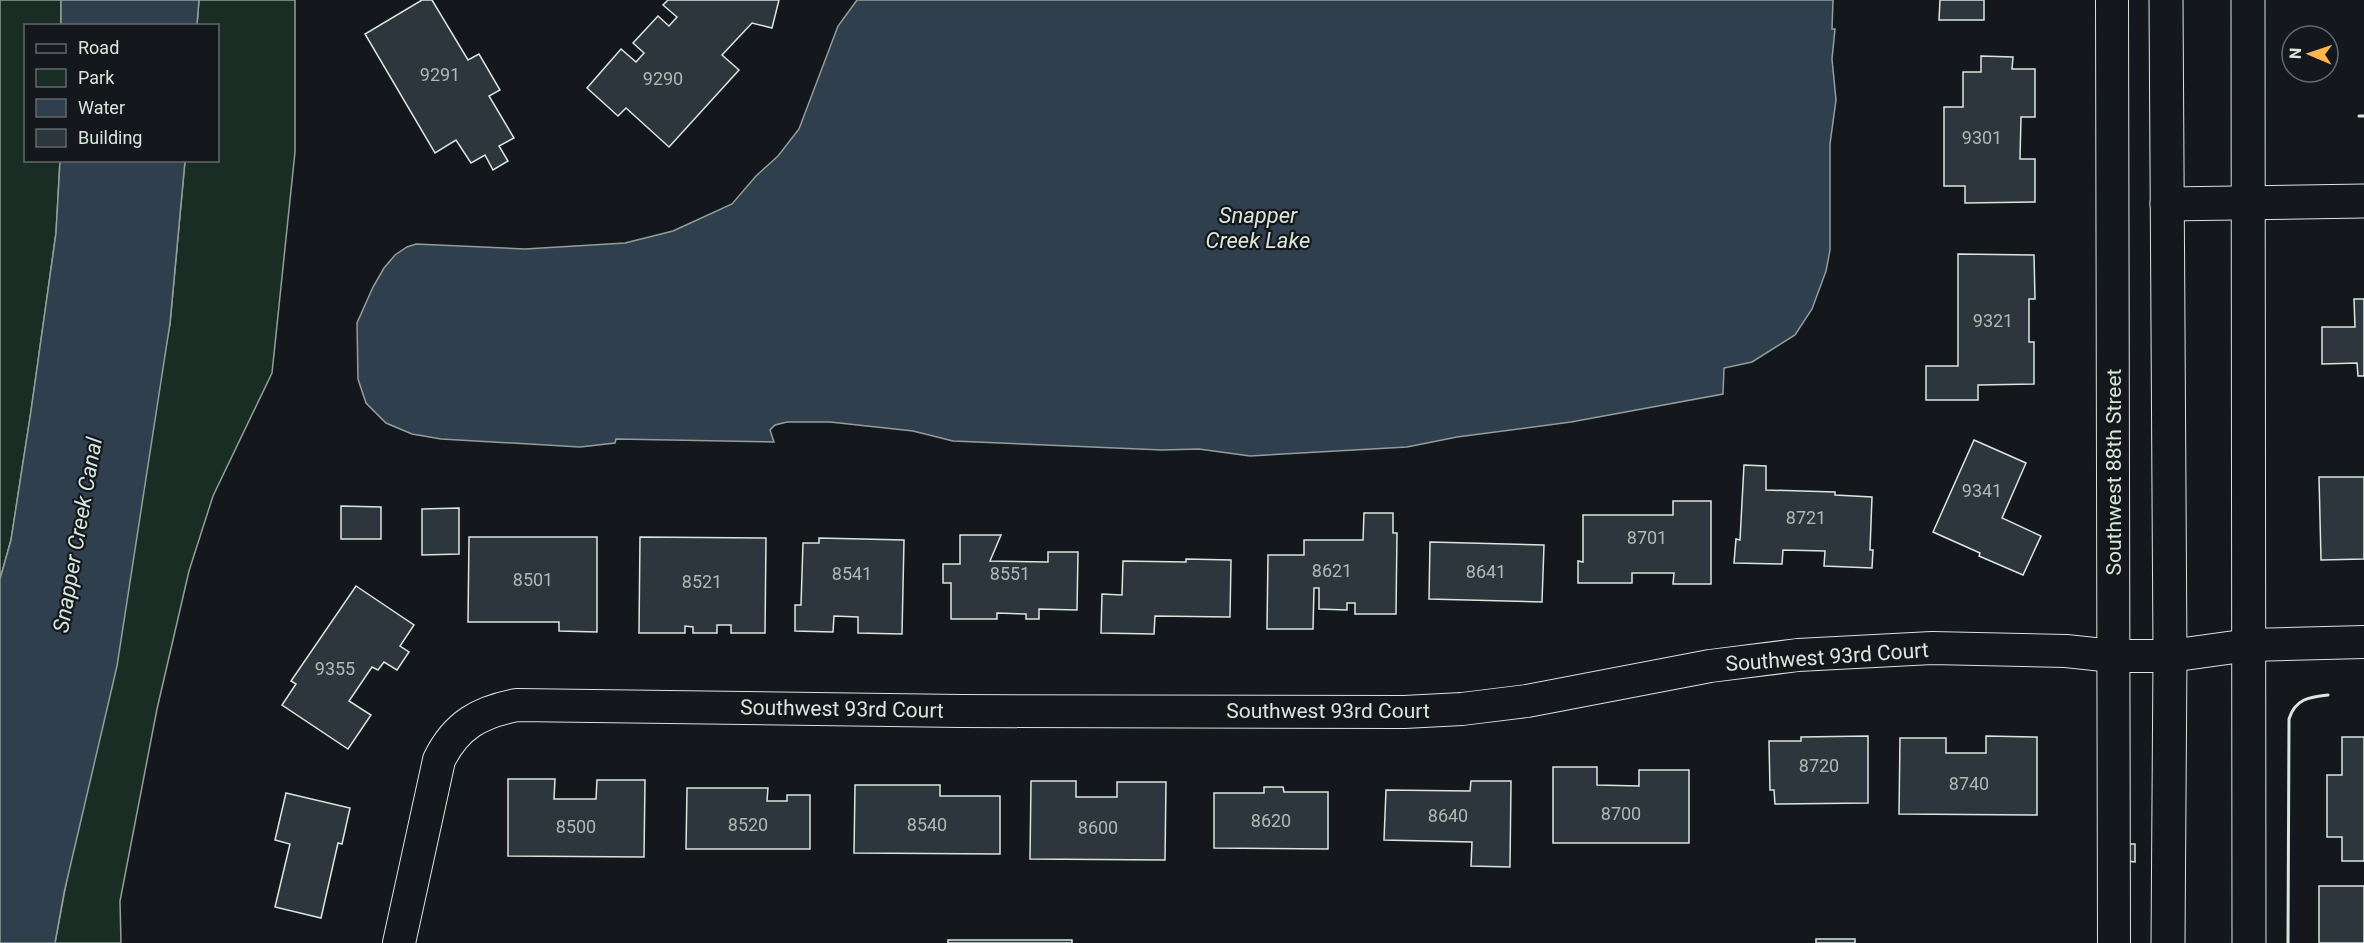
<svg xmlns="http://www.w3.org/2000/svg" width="2364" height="943" font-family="Roboto,sans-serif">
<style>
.green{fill:#1a2d24;stroke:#939e99;stroke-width:1.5}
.water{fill:#2f3f4d;stroke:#939e99;stroke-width:1.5}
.building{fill:#2c363c;stroke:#d8e6dc;stroke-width:1.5}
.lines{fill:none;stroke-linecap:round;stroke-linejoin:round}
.street-casing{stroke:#d8e6dc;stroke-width:34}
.secondary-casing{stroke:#d8e6dc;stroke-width:35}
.primary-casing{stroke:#d8e6dc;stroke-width:35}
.street{stroke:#14181c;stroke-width:32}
.secondary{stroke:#14181c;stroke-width:33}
.primary{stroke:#14181c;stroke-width:33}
.wall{stroke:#d8e6dc;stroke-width:3}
.labels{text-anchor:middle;stroke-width:4.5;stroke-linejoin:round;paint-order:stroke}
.number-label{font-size:18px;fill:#adbab4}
.street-label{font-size:21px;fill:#d8e6dc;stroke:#14181c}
.water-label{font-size:22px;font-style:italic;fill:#d8e6dc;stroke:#14181c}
</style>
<rect width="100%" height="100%" fill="#14181c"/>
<g class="green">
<path d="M 0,0 L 61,0 L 61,25 L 26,26 L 26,160 L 60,161 L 56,233 L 31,411 L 11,540 L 0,579 Z"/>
<path d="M 199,0 L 295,0 L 295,152 L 272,373 L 213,496 L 189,571 L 157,709 L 120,901 L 121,943 L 55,943 L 170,324 L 185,161 L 218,160 L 218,26 L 197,25 Z"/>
</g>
<g class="water">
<path d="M 61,0 L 199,0 L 197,25 L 61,25 Z"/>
<path d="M 857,0 L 1833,0 L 1832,29 L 1835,29 L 1832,59 L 1836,100 L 1830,144 L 1830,250 L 1826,271 L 1812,309 L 1795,335 L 1752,362 L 1724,368 L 1723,394 L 1571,422 L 1457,437 L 1407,447 L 1250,456 L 1199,449 L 1162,450 L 953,441 L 913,431 L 830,422 L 787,422 L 775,425 L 770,430 L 774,442 L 616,439 L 615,443 L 580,447 L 441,439 L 412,434 L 386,423 L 366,403 L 358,379 L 357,323 L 373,287 L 384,268 L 395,255 L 407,247 L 416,244 L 525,249 L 625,243 L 673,231 L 732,204 L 756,176 L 778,156 L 799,129 L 838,26 Z"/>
<path d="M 60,161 L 185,161 L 170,323 L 117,666 L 64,893 L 55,943 L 0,943 L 0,579 L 11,540 L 31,411 L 56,233 Z"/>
</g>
<g class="building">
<path d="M 422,0 L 432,0 L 468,60 L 479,54 L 500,90 L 489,96 L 514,138 L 499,146 L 508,161 L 493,170 L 485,155 L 471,163 L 456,140 L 435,153 L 365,34 Z"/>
<path d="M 668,0 L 779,0 L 772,28 L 752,23 L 722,55 L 739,70 L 669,147 L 626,108 L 618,116 L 587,88 L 621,49 L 636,62 L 644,53 L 633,43 L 658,16 L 669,26 L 677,17 L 663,5 Z"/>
<path d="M 1940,0 L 1984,0 L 1984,20 L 1939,20 Z"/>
<path d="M 1981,56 L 2013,57 L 2012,69 L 2035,69 L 2035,117 L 2021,117 L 2020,159 L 2035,159 L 2035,202 L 1965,203 L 1965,186 L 1944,186 L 1944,107 L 1963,107 L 1963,72 L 1981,72 Z"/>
<path d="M 1958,254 L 2034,255 L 2035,299 L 2029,299 L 2029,342 L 2034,342 L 2034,384 L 1978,385 L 1978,400 L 1926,400 L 1926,366 L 1958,366 Z"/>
<path d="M 2354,299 L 2364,299 L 2364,376 L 2358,376 L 2357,363 L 2322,364 L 2322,327 L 2355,327 Z"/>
<path d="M 1974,440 L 2026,463 L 2002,518 L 2041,536 L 2023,575 L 1979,556 L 1980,553 L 1933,532 Z"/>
<path d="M 1744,465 L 1766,466 L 1766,490 L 1835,492 L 1835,495 L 1872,497 L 1870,550 L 1873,550 L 1872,568 L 1824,566 L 1825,551 L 1783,550 L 1782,564 L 1734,563 L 1736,539 L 1740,540 Z"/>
<path d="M 2319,477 L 2364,477 L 2364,559 L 2321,560 Z"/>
<path d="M 1673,501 L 1711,501 L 1711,584 L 1673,584 L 1674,573 L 1632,573 L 1632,583 L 1578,583 L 1578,561 L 1583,562 L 1583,515 L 1673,515 Z"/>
<path d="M 341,506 L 381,507 L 381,539 L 341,539 Z"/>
<path d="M 459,508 L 459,554 L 422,555 L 422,509 Z"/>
<path d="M 1364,513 L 1393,513 L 1393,533 L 1397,533 L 1396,614 L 1355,614 L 1355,603 L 1347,603 L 1347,610 L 1319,609 L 1319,588 L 1314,588 L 1313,629 L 1267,629 L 1268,555 L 1304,555 L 1304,540 L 1363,540 Z"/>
<path d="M 960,535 L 1001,535 L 990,561 L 1048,562 L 1048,552 L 1078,552 L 1077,610 L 1039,609 L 1039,619 L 1026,619 L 1026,614 L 997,613 L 997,619 L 951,619 L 951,583 L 943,583 L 943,564 L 960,564 Z"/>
<path d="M 469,537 L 597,537 L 597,632 L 559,631 L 559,622 L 468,622 Z"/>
<path d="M 640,537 L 766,538 L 765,633 L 731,633 L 731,625 L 717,625 L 717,633 L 693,633 L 693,627 L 685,626 L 685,633 L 639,633 Z"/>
<path d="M 819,538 L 904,540 L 902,634 L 858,633 L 858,617 L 834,616 L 833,632 L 795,631 L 795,605 L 801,605 L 803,543 L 819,543 Z"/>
<path d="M 1430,542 L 1544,545 L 1542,602 L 1429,599 Z"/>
<path d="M 1186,559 L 1231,560 L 1230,617 L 1155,616 L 1154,634 L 1101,633 L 1102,594 L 1122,595 L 1123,561 L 1186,562 Z"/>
<path d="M 356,586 L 414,625 L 400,646 L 409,652 L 397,670 L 384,662 L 378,670 L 372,667 L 349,701 L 371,715 L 348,749 L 282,705 L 296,684 L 291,681 Z"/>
<path d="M 1868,736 L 1868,803 L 1775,804 L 1774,790 L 1770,790 L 1769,741 L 1801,741 L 1801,737 Z"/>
<path d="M 1986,736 L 2037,737 L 2037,815 L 1899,814 L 1900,738 L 1946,738 L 1946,753 L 1986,753 Z"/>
<path d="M 2342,737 L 2364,737 L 2364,861 L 2342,861 L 2342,837 L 2327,837 L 2327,775 L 2342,775 Z"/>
<path d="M 1553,767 L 1597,767 L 1597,785 L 1639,786 L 1639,770 L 1689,770 L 1689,843 L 1553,843 Z"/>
<path d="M 508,779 L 555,779 L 554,799 L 596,799 L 597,780 L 645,780 L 644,857 L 508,856 Z"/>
<path d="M 1031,781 L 1076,781 L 1076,797 L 1117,797 L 1117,782 L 1166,782 L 1165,860 L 1030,859 Z"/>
<path d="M 1471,781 L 1511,781 L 1510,867 L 1471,866 L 1472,842 L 1384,840 L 1386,790 L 1470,791 Z"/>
<path d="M 855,785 L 940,785 L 940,796 L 1000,796 L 1000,854 L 854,853 Z"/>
<path d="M 1264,787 L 1283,787 L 1284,792 L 1328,792 L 1328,849 L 1214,848 L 1214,793 L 1264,793 Z"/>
<path d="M 687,788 L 768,788 L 767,801 L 787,801 L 787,795 L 810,795 L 810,849 L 686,849 Z"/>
<path d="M 286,793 L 350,808 L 342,844 L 338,843 L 321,918 L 275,907 L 290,844 L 275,840 Z"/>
<path d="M 2128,844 L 2135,844 L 2135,862 L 2127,861 Z"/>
<rect x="2319" y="886" width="45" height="57"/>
<rect x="1816" y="939" width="39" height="4"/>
<rect x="948" y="940" width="124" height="3"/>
</g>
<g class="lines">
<defs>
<g id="street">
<path d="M 2112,0 L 2114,943"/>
<path d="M 399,943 L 439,760 C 456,725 480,712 517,705 L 961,711 L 1404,712 L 1462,709 L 1527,701 L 1710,666 L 1798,655 L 1932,648 L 2066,651 L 2113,656 L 2170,656 L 2249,645 L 2364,642"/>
</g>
<path id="secondary" d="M 2167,204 L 2364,201"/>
<g id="primary">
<path d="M 2166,0 L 2170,656 L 2168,943"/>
<path d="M 2248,0 L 2249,943"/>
</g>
</defs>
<use href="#street" class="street-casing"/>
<use href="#secondary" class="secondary-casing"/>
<use href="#primary" class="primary-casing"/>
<use href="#street" class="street"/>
<use href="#secondary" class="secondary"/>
<use href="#primary" class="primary"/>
<g class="wall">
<path d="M 2359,116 L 2364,116"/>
<path d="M 2288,943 L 2289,719 C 2295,699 2309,697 2328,695"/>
</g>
</g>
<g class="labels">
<g class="number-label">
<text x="440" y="81">9291</text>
<text x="663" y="85">9290</text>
<text x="1982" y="144">9301</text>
<text x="1993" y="327">9321</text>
<text x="1982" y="497">9341</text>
<text x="1806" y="524">8721</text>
<text x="1647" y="544">8701</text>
<text x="1332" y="577">8621</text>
<text x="1486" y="578">8641</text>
<text x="852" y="580">8541</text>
<text x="1010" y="580">8551</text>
<text x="533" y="586">8501</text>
<text x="702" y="588">8521</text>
<text x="335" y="675">9355</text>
<text x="1819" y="772">8720</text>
<text x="1969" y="790">8740</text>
<text x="1621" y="820">8700</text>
<text x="1448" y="822">8640</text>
<text x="1271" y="827">8620</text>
<text x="748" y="831">8520</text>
<text x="927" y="831">8540</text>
<text x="576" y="833">8500</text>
<text x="1098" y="834">8600</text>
</g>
<g class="street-label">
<text transform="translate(2114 472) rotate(-90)" y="7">Southwest 88th Street</text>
<text transform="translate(1827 657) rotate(-4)" y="7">Southwest 93rd Court</text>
<text transform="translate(842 709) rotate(1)" y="7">Southwest 93rd Court</text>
<text x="1328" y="718">Southwest 93rd Court</text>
</g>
<g class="water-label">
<text x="1258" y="223">Snapper<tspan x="1258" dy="25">Creek Lake</tspan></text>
<text transform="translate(77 535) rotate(-80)" y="8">Snapper Creek Canal</text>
</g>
</g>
<rect x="24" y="24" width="195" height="138" fill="#14181c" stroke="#626a69" stroke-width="1.5"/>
<rect x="36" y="44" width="30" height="9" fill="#14181c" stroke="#626a69" stroke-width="1.5"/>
<text x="78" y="54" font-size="18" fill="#d8e6dc">Road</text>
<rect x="36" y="69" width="30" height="18" fill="#1a2d24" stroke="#626a69" stroke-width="1.5"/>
<text x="78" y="84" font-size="18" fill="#d8e6dc">Park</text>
<rect x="36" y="99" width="30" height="18" fill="#2f3f4d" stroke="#626a69" stroke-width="1.5"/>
<text x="78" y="114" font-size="18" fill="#d8e6dc">Water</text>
<rect x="36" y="129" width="30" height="18" fill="#2c363c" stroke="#626a69" stroke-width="1.5"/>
<text x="78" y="144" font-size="18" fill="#d8e6dc">Building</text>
<g transform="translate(2310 54) rotate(272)"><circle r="28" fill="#14181c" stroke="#626a69" stroke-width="1.5"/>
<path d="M0-4.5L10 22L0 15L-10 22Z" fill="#ffb74d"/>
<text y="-9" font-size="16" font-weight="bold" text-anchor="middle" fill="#d8e6dc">N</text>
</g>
</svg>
